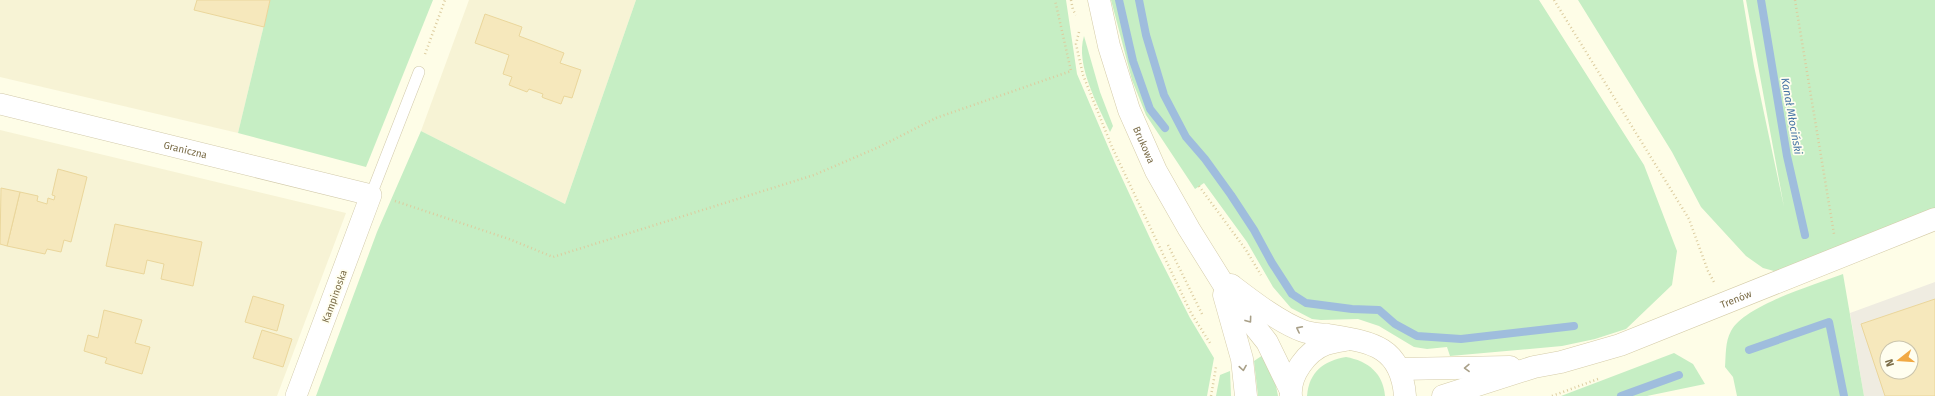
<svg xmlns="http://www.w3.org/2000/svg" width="1935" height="396" font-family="'Fira Sans',sans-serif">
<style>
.residential{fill:#f7f3d5}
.industrial{fill:#efece1;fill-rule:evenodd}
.green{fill:#c6eec4}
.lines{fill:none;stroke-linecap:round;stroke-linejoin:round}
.stream{stroke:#9fbddd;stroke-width:8}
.building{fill:#f6e8bc;stroke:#ead69b;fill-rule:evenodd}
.lane-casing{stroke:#d2caab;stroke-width:12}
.street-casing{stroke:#d2caab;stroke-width:22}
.secondary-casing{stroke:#d5cca9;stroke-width:23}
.path{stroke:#dccc9f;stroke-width:2.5;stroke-dasharray:1 3;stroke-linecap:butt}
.lane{stroke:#fff;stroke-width:11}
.street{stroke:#fff;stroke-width:21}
.secondary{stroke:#fff;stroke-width:22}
.oneway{stroke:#a9a088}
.labels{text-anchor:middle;stroke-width:3.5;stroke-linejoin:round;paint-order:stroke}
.street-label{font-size:10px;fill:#7b6d48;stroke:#fffeef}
.water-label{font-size:11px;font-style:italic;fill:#4875a6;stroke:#fffeef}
</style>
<rect width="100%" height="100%" fill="#fefde7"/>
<g class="residential">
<path d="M 0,0 L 270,0 L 238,133 L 0,77 Z"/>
<path d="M 469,0 L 636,0 L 565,204 L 421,131 Z"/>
<path d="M 0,130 L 346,213 L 277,396 L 0,396 Z"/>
</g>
<path class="industrial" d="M 1935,282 L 1935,396 L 1864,396 L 1850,313 ZM 1887,348 L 1911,348 L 1911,372 L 1887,372 Z"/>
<g class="green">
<path d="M 270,0 L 433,0 L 366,167 L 238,133 Z"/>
<path d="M 636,0 L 1066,0 L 1077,74 L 1115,163 L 1155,249 L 1190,318 L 1214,358 L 1207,396 L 316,396 L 377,232 L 421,131 L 565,204 Z"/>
<path d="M 1111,0 L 1539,0 L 1644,165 L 1677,251 L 1672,285 L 1626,329 L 1595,339 L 1562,346 L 1450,356 L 1447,347 L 1427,349 L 1414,347 L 1379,326 L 1358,319 L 1321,320 L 1312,319 L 1291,308 L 1273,287 L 1247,242 L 1204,183 L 1195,189 L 1146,115 L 1132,80 Z"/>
<path d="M 1578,0 L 1743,0 L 1754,66 L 1784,207 L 1746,0 L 1935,0 L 1935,209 L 1792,265 L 1774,271 L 1763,268 L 1746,256 L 1701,207 L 1672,152 Z"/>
<path d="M 1084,36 L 1100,92 L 1113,126 L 1110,132 C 1098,105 1075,65 1084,36 Z"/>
<path d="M 1843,274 L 1864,396 L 1737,396 L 1733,377 L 1725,367 C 1726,355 1725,342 1731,331 C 1745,305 1814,285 1843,274 Z"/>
<path d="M 1674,353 L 1693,364 L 1705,384 L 1647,396 L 1561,396 Z"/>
<path d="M 1263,355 L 1275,381 L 1278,396 L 1258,396 L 1254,361 Z"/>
<path d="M 1346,357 C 1368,361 1383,373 1385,396 L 1307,396 C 1309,372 1323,361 1346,357 Z"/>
<path d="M 1230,371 L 1231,396 L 1216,396 L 1220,375 Z"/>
</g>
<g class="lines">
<g class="stream">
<path d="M 1119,0 L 1133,61 L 1150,109 L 1165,128"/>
<path d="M 1139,0 L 1146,35 L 1164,95 L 1186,137 L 1205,159 L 1231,195 L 1254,230 L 1272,263 L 1292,294 L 1306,303 L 1352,309 L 1379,310 L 1395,324 L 1417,336 L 1461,339 L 1574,326"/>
<path d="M 1761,0 L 1787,156 L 1805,235"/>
<path d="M 1749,350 L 1829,322 L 1844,396"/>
<path d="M 1621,396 L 1679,375"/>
</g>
</g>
<g class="building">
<path d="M 197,0 L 270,0 L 264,27 L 194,10 Z"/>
<path d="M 485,14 L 522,27 L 519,36 L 564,53 L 560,63 L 581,70 L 572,98 L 564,96 L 561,104 L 544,98 L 542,97 L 543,94 L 529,89 L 527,92 L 509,85 L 512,77 L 503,74 L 509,55 L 475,43 Z"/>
<path d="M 58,169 L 87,177 L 71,242 L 64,240 L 61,252 L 47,249 L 45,254 L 7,246 L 20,192 L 38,196 L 37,201 L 47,204 L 48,198 L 54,200 L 55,196 L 52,195 Z"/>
<path d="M 1,188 L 20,192 L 7,246 L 0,244 Z"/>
<path d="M 115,224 L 202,242 L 193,286 L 161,279 L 164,264 L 147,260 L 144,274 L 106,266 Z"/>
<path d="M 253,296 L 284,305 L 277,331 L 245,322 Z"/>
<path d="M 1935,299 L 1935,396 L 1885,396 L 1861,324 ZM 1887,348 L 1911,348 L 1911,372 L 1887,372 Z"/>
<path d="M 104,310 L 142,320 L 135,343 L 150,347 L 142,374 L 105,363 L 107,358 L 84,351 L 88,335 L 98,338 Z"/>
<path d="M 262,330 L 292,339 L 283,367 L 253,358 Z"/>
</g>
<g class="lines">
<defs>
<path id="lane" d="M 371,195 L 419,72"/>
<g id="street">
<path id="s1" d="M 0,104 L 371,195 L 296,396"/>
</g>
<g id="secondary">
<path id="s2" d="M 1099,0 L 1109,46 L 1129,110 L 1156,171 L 1189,229 L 1232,298 L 1267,342 L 1290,389"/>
<path d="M 1231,285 C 1252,301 1279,322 1303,331 C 1311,334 1320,334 1328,335 C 1370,342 1401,345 1405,396"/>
<path d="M 1224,295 L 1242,359 L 1246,396"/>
<path d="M 1399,369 L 1510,367"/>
<path d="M 1291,396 C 1289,375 1307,351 1326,344 C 1332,342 1339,341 1345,340"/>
<path id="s3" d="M 1443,396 L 1534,367 L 1561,362 L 1620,345 L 1935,219"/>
</g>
</defs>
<use href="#lane" class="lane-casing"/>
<use href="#street" class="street-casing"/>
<use href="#secondary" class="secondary-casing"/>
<g class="path">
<path d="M 1071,0 L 1073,10 L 1076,15"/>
<path d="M 1554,0 L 1689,219 L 1708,271 L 1714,282"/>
<path d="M 1795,0 L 1834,234"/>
<path d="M 1079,32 L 1076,44 L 1083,75 L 1112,147 L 1191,313 L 1210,343"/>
<path d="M 425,54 L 445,0"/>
<path d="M 1199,186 L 1246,250 L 1261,275"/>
<path d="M 395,201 L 509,239 L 553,257 L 814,175 L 879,147 L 936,118 L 1071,71 L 1055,0"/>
<path d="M 1168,245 L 1202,314"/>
<path d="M 1211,396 L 1216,367"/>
<path d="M 1552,396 L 1598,379"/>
</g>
<use href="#lane" class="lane"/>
<use href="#street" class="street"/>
<use href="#secondary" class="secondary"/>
</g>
<defs><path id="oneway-chevron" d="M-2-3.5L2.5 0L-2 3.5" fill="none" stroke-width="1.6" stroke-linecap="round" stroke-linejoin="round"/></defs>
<g class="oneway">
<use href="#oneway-chevron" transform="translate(1249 320) rotate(54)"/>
<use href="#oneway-chevron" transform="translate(1299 329) rotate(-153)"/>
<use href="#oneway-chevron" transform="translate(1243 368) rotate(81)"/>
<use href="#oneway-chevron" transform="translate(1467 368) rotate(179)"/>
</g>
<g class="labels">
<g class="street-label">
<text dy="4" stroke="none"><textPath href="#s2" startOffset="152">Brukowa</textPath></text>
<text dy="4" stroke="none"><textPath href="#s1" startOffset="191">Graniczna</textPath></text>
<text transform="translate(334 296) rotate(-70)" y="4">Kampinoska</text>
<text dy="4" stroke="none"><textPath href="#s3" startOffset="309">Trenów</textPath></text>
</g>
<g class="water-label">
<text transform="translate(1792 116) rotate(80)" y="4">Kanał Młociński</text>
</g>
</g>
<g transform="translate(1899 360) rotate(253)"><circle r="19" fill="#fffeef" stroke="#cac4ac"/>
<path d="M0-3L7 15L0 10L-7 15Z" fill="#f1a943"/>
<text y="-6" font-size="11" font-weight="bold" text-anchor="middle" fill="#7b6d48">N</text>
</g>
</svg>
